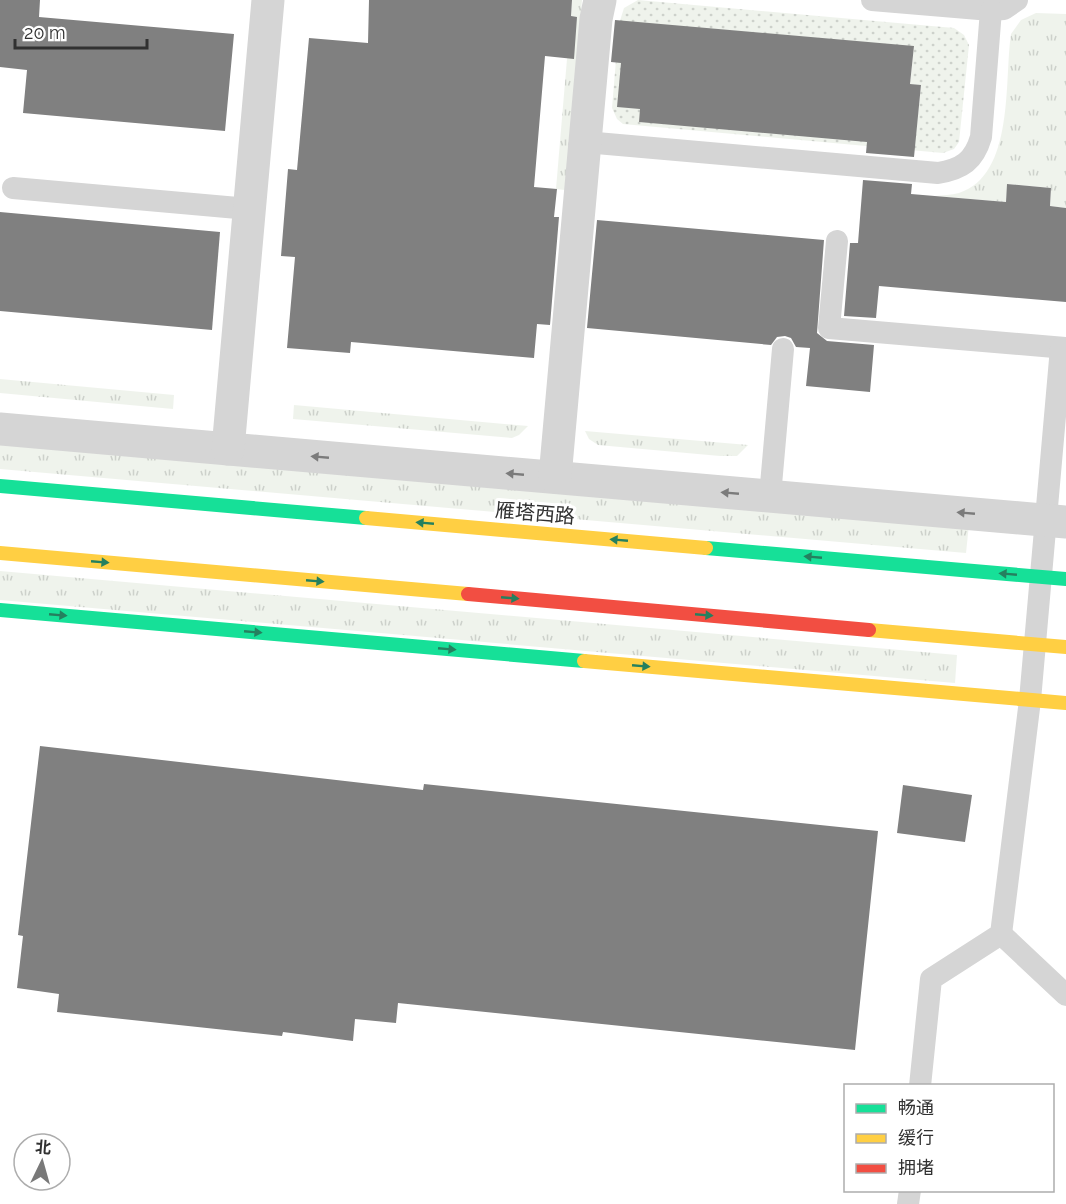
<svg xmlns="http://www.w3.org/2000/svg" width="1066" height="1204" font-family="Raleway,'Noto Sans SC',sans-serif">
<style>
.grass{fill:url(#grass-tufts)}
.park{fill:url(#park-dots);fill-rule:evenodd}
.building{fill:#808080}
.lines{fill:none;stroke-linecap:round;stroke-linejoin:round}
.lane{stroke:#d5d5d5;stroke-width:22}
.street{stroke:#d5d5d5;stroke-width:33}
.fast{stroke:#16e098;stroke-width:14}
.slow{stroke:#ffcf43;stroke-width:14}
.jam{stroke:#f24e42;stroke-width:14}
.oneway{fill:#7b7b7b}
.oneway2{fill:#25805f}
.labels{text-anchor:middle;stroke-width:6;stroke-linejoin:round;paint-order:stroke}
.street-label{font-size:20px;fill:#313131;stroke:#fff}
</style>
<defs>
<pattern id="grass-tufts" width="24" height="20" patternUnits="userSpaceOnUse" patternTransform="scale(1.5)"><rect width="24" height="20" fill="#eff3ec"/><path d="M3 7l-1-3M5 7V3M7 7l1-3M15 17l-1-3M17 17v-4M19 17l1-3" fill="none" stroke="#cdd1cb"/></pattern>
<pattern id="park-dots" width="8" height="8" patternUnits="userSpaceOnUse" patternTransform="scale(1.5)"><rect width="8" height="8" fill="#eff3ec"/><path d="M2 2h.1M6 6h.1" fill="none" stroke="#cdd1cb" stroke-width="1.8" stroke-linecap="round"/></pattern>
</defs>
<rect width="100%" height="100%" fill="#fff"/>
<g class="grass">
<path d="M 572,0 L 582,0 L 565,190 L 556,189 Z"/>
<path d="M 1036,13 L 1066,14 L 1066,208 L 1050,206 L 1051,188 L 1008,184 L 1006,202 L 935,196 C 943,195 951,195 959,193 C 1015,175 1004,80 1011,34 L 1021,20 Z"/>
<path d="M 0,379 L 174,395 L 173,409 L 0,393 Z"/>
<path d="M 294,405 L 528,426 L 519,435 L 512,438 L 293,419 Z"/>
<path d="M 585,431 L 748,445 L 737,456 L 720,456 L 598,445 L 589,439 Z"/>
<path d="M 0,439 L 969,524 L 966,553 L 0,469 Z"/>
<path d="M 0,571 L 957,655 L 955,683 L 0,600 Z"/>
</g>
<path class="park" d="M 638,0 L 954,28 L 964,35 L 969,45 L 959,142 L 954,149 L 943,153 L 623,124 L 617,119 L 612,108 L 619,24 L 624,8 ZM 914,47 L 910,84 L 921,86 L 916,133 L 622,59 Z"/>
<g class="building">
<path d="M 0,0 L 40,0 L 39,17 L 234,34 L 225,131 L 23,113 L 27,70 L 0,67 Z"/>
<path d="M 369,0 L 572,0 L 571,16 L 577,17 L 574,59 L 545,56 L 534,187 L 557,189 L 554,217 L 559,217 L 550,325 L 537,324 L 534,358 L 351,342 L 350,353 L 287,348 L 295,257 L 281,256 L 288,169 L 297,170 L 309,38 L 368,43 Z"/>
<path d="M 615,20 L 914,46 L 910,84 L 921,85 L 914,157 L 866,153 L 867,142 L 639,122 L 640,109 L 617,107 L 621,63 L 611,62 Z"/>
<path d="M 863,180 L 912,184 L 911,194 L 1006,202 L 1007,184 L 1051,188 L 1050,206 L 1066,208 L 1066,302 L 879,286 L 876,318 L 844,316 L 850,243 L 858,243 Z"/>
<path d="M 0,212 L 220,232 L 212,330 L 0,311 Z"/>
<path d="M 597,220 L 824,240 L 817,333 L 827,341 L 874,345 L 870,392 L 806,386 L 810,348 L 796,347 L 791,338 L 785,336 L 777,337 L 771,345 L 587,328 Z"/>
<path d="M 40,746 L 423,790 L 424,784 L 878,831 L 855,1050 L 398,1003 L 396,1023 L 355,1019 L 353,1041 L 283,1032 L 282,1036 L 57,1012 L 59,994 L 17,988 L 23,936 L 18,935 Z"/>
<path d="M 903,785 L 972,795 L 965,842 L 897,833 Z"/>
</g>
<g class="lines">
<g class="lane">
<path d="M 872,0 L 991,10 L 1004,9 L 1017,0"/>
<path d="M 585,142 L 938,173 C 962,169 974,161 981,137 L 991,10"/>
<path d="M 13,188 L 249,209"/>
<path d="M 837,241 L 829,328 L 1066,348"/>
<path d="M 770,496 L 783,349"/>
<path d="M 1001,934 L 1066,995"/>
<path d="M 920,1086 L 931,979 L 1001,934 L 1030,700 L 1061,348"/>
<path d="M 908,1204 L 910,1190"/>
</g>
<g class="street">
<path d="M 0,429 L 1066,522"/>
<path d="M 228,449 L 268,0"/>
<path d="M 555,477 L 596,19 L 600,0"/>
</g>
<g class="fast">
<path d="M 0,486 L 366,518"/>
<path d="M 706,548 L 1066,579"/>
<path d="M 0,610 L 584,661"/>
</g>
<g class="slow">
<path d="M 366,518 L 706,548"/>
<path d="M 0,553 L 468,594"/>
<path d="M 869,630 L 1066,647"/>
<path d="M 584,661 L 1066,703"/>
</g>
<path class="jam" d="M 468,594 L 869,630"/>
</g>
<defs><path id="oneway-solid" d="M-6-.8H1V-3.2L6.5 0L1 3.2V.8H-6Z" transform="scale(1.5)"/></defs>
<g class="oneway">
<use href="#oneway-solid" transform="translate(320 457) rotate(-175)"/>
<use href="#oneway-solid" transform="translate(515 474) rotate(-175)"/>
<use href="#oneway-solid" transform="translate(730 493) rotate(-175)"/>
<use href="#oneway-solid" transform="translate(966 513) rotate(-175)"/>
</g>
<g class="oneway2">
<use href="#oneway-solid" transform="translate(425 523) rotate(-175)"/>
<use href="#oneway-solid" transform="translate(619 540) rotate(-175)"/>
<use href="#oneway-solid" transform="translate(813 557) rotate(-175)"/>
<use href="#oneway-solid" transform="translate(100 562) rotate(5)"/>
<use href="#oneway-solid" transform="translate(1008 574) rotate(-175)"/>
<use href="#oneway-solid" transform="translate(315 581) rotate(5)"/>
<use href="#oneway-solid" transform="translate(510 598) rotate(5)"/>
<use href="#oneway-solid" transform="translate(58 615) rotate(5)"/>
<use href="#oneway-solid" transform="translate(704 615) rotate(5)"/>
<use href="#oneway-solid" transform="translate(253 632) rotate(5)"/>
<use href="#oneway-solid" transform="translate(447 649) rotate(5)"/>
<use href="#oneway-solid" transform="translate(641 666) rotate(5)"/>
</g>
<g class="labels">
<g class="street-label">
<text transform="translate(535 513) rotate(5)" y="7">雁塔西路</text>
</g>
</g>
<rect x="844" y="1084" width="210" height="108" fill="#ffffff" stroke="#adadad" stroke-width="1.5"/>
<rect x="856" y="1104" width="30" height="9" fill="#16e098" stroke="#adadad" stroke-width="1.5"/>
<text x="898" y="1114" font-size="18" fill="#313131">畅通</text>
<rect x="856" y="1134" width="30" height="9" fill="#ffcf43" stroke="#adadad" stroke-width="1.5"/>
<text x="898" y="1144" font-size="18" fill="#313131">缓行</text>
<rect x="856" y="1164" width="30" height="9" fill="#f24e42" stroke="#adadad" stroke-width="1.5"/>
<text x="898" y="1174" font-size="18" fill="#313131">拥堵</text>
<g transform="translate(42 1162) rotate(5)"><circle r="28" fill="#ffffff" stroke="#adadad" stroke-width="1.5"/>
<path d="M0-4.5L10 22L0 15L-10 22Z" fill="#797979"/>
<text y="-9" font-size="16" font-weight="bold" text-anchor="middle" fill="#313131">北</text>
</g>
<path d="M15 39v9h132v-9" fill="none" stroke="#313131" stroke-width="3"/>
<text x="24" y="39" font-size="18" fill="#313131" stroke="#ffffff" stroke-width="4.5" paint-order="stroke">20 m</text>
</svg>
